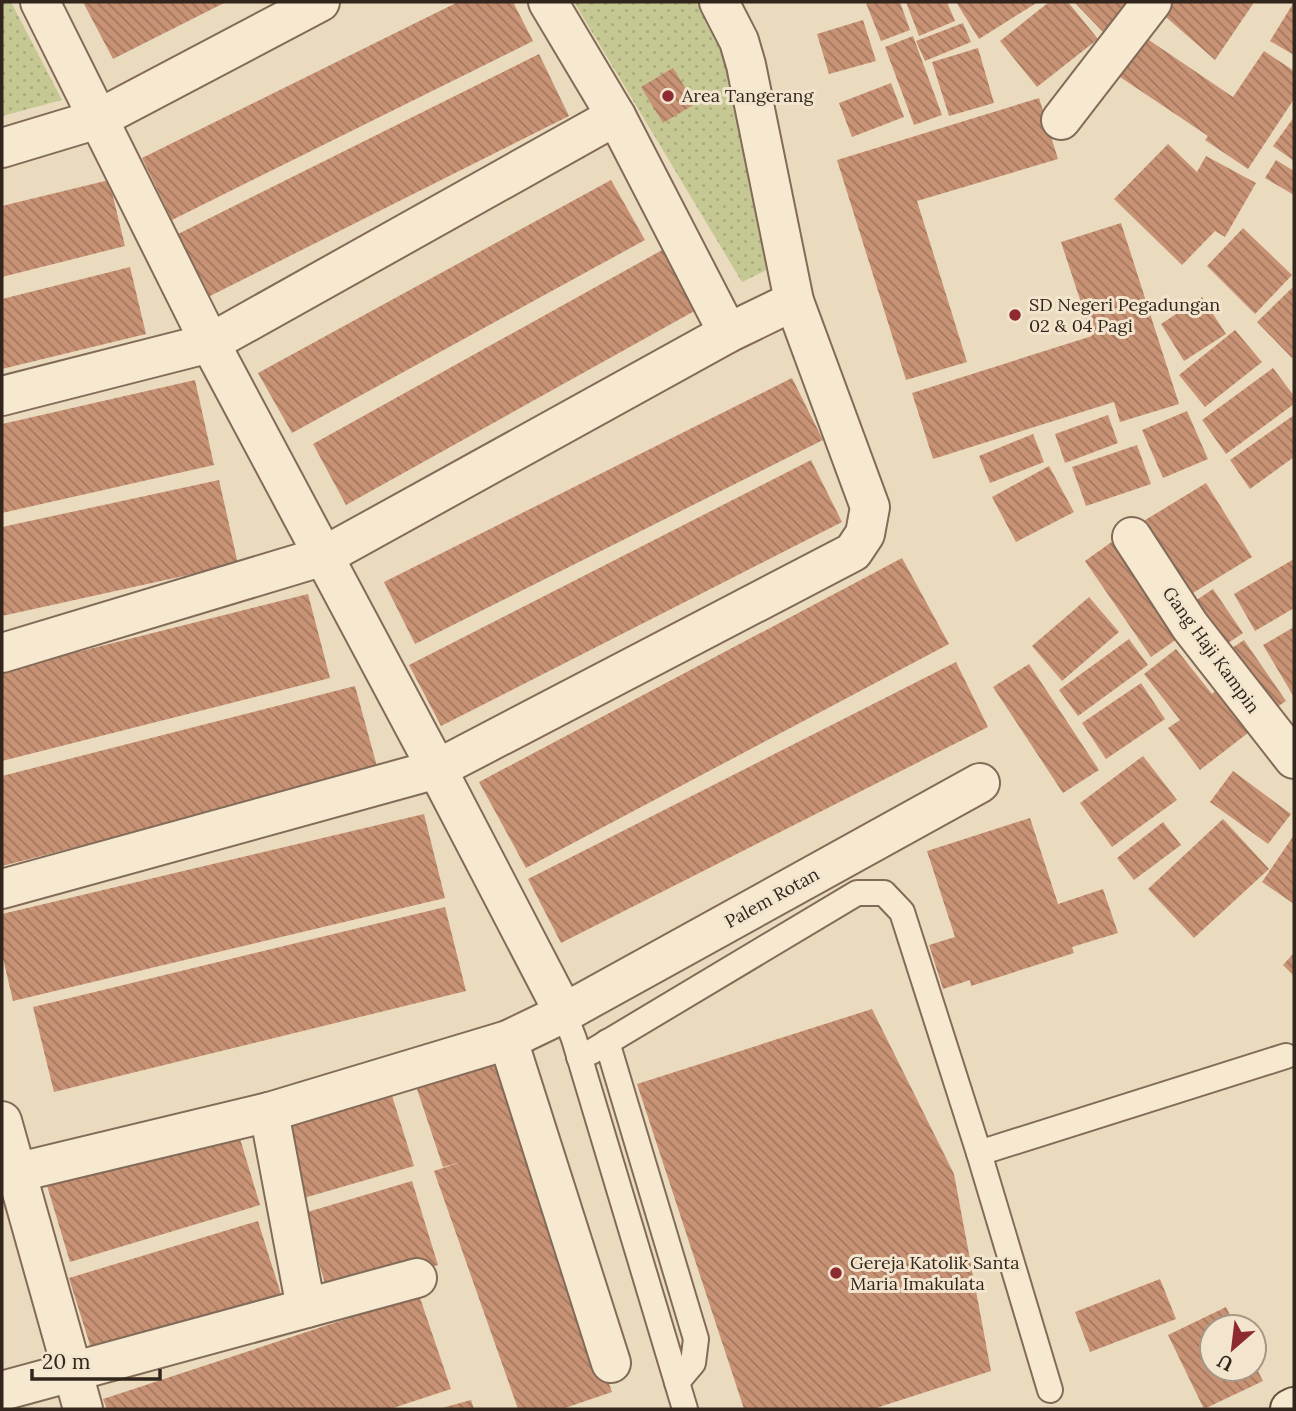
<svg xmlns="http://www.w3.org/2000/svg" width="1296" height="1411" font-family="Lora,serif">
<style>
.park{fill:url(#park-dots)}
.building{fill:url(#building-back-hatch)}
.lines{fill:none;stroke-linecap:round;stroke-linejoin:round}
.lane-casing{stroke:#826b58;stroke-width:28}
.street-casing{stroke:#826b58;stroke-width:42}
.secondary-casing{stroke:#644d3b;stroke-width:42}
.lane{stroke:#f7e9d0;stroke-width:24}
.street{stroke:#f7e9d0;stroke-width:38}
.secondary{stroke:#f7e9d0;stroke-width:38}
.poi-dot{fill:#8e2b32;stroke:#f3e5cd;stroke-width:2.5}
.labels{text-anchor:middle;stroke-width:6;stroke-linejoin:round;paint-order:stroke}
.poi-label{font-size:18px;fill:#32251c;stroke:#f3e5cd;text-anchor:start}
.street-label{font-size:18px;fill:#32251c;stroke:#f3e5cd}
</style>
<defs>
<pattern id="park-dots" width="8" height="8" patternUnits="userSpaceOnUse" patternTransform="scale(1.75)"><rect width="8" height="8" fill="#c5c893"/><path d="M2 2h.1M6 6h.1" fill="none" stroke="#aaac7e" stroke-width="1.8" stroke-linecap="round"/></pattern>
<pattern id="building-back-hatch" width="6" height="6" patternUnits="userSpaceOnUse" patternTransform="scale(1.75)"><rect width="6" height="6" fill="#c89275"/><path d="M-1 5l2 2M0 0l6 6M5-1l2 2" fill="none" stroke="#a3775f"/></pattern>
</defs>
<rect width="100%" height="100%" fill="#ebdbbe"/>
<g class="park">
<path d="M 2,2 L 11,2 L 62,100 L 2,116 Z"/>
<path d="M 574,2 L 704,2 L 740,70 L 781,263 L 742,282 Z"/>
</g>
<g class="building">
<path d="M 83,2 L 226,2 L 113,59 Z"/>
<path d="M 458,2 L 513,2 L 533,41 L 172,220 L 142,158 Z"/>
<path d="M 868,2 L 900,2 L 910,30 L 881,41 L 866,3 Z"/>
<path d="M 906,2 L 947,2 L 955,21 L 919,36 Z"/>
<path d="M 956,2 L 1038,2 L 979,39 Z"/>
<path d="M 1049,2 L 1068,2 L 1098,39 L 1037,87 L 1000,41 Z"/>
<path d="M 1074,2 L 1129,2 L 1132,5 L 1103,32 Z"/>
<path d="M 1164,2 L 1251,2 L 1253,4 L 1215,60 L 1159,11 Z"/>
<path d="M 1294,2 L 1294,55 L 1270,41 Z"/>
<path d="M 863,20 L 876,61 L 829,74 L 817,34 Z"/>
<path d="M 963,23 L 971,42 L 925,61 L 916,41 Z"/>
<path d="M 913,36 L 942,115 L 914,125 L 885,47 Z"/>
<path d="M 1143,36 L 1233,97 L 1264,51 L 1294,71 L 1294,99 L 1248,169 L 1205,140 L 1208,136 L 1117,75 Z"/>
<path d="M 978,48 L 994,103 L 949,116 L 932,62 Z"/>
<path d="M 539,54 L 569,116 L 210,296 L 178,234 Z"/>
<path d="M 673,68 L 695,104 L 663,123 L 641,87 Z"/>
<path d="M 891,83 L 904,117 L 852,137 L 839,103 Z"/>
<path d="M 1039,98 L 1058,159 L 917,201 L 967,362 L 906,380 L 837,160 Z"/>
<path d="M 1294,117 L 1294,161 L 1273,146 Z"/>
<path d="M 1168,144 L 1197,172 L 1206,156 L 1256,183 L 1225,237 L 1215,231 L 1182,265 L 1114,199 Z"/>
<path d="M 1276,160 L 1294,171 L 1294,195 L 1265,178 Z"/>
<path d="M 109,180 L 125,246 L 2,277 L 2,206 Z"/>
<path d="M 611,180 L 645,240 L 292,433 L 258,373 Z"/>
<path d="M 1121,223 L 1179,404 L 1120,422 L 1114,402 L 933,459 L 912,393 L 1092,336 L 1061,242 Z"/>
<path d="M 1243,228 L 1292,275 L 1255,314 L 1207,266 Z"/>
<path d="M 664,249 L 698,309 L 346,505 L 313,444 Z"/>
<path d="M 130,267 L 146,334 L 2,369 L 2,299 Z"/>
<path d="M 1294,286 L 1294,355 L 1292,358 L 1257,322 Z"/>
<path d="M 1202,297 L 1226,334 L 1184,361 L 1161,324 Z"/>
<path d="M 1235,330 L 1262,362 L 1205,407 L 1179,375 Z"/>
<path d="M 1273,368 L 1294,396 L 1294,404 L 1226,454 L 1202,420 Z"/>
<path d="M 792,378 L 823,440 L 415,644 L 384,582 Z"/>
<path d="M 195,380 L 214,465 L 2,513 L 2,424 Z"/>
<path d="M 1187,411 L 1208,459 L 1163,478 L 1142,430 Z"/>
<path d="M 1108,415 L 1118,443 L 1065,463 L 1055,434 Z"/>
<path d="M 1294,415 L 1294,457 L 1250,489 L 1230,460 Z"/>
<path d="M 1033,434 L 1044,462 L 990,483 L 979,456 Z"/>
<path d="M 1137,445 L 1151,484 L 1086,506 L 1072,467 Z"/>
<path d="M 811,460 L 842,522 L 441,726 L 409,665 Z"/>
<path d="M 1049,466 L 1074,512 L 1016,542 L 992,497 Z"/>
<path d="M 219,480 L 238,564 L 2,616 L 2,527 Z"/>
<path d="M 1206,483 L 1252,557 L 1183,599 L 1137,525 Z"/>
<path d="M 1113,541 L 1180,637 L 1151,657 L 1085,561 Z"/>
<path d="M 902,558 L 949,644 L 526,868 L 479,782 Z"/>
<path d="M 1294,559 L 1294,608 L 1255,631 L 1234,594 Z"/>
<path d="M 1213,589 L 1243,633 L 1219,649 L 1189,605 Z"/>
<path d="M 308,594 L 330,678 L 2,761 L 2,671 Z"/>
<path d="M 1089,597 L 1119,632 L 1062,681 L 1032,646 Z"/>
<path d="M 1294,627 L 1294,697 L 1263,645 Z"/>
<path d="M 1129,639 L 1148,665 L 1078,716 L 1059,690 Z"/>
<path d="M 1244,640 L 1286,701 L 1268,713 L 1226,652 Z"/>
<path d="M 1176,649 L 1212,694 L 1224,683 L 1257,726 L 1200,770 L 1168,728 L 1180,720 L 1144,674 Z"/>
<path d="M 956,662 L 988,727 L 561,943 L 528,879 Z"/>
<path d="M 1029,664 L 1099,770 L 1063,793 L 993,687 Z"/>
<path d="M 1141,683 L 1165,719 L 1106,759 L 1082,723 Z"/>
<path d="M 355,686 L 378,770 L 2,866 L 2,776 Z"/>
<path d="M 1143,756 L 1177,800 L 1112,847 L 1080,803 Z"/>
<path d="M 1233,771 L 1291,814 L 1268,844 L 1210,802 Z"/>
<path d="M 424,814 L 445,898 L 13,1001 L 2,954 L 2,914 Z"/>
<path d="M 1030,818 L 1058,904 L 1103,889 L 1118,933 L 1072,947 L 1074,953 L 971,986 L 970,980 L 943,989 L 929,945 L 955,937 L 927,851 Z"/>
<path d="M 1223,819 L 1269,869 L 1194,938 L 1148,889 Z"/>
<path d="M 1163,822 L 1181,845 L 1134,880 L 1117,858 Z"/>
<path d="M 1294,835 L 1294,904 L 1262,882 Z"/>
<path d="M 445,907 L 466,991 L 54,1092 L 33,1007 Z"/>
<path d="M 1294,953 L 1294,976 L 1283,965 Z"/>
<path d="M 872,1009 L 954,1174 L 991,1371 L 873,1409 L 744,1409 L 637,1084 Z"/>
<path d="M 497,1059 L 612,1392 L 562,1409 L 518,1409 L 434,1171 L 461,1162 L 443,1167 L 416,1086 Z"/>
<path d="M 388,1083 L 414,1166 L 304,1198 L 278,1116 Z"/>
<path d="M 235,1122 L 260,1205 L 70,1262 L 45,1179 Z"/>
<path d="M 412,1181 L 438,1265 L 329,1297 L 304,1213 Z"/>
<path d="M 258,1221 L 284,1304 L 95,1361 L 69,1278 Z"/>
<path d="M 1160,1279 L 1176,1319 L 1090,1352 L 1075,1312 Z"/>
<path d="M 419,1295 L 451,1389 L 390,1409 L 107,1409 L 103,1399 Z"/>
<path d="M 1226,1307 L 1236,1327 L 1212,1327 L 1212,1369 L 1254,1369 L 1254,1363 L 1263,1381 L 1204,1409 L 1168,1335 Z"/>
<path d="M 471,1400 L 474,1409 L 442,1409 L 442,1408 Z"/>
</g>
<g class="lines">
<defs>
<g id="lane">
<path d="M 564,1013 L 574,1039 L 685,1409"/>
<path d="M 607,1042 L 696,1339 L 693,1363 L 677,1382"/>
<path d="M 579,1057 L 591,1052 L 857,893 L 884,893 L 902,912 L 979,1153 L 1050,1390"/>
<path d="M 979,1153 L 1286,1056"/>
</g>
<g id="street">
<path d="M 40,2 L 210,343 L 437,769 L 564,1013"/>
<path d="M 548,2 L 616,116 L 728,333"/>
<path d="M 1061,120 L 1152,2"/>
<path d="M 2,148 L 98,119 L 320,2"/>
<path d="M 2,396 L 210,343 L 616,116"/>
<path d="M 1132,537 L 1190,626 L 1294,759"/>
<path d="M 2,653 L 324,556 L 728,333 L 794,301"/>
<path d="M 2,889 L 437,769 L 853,552 L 865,534 L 870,507 L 794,301 L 746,65 L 739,41 L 719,2"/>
<path d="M 508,1040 L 611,1363"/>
<path d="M 269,1112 L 306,1308"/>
<path d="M 2,1121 L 83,1409"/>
<path d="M 2,1176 L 269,1112 L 508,1040 L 564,1013 L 980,783"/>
<path d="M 2,1391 L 417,1278"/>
</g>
<path id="secondary" d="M 1290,1409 L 1294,1407"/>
</defs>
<use href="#lane" class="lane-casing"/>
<use href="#street" class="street-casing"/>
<use href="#secondary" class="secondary-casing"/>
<use href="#lane" class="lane"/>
<use href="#street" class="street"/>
<use href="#secondary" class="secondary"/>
</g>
<g class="poi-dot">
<circle cx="668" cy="96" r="7"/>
<circle cx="1015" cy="315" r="7"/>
<circle cx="836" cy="1273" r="7"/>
</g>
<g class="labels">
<g class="poi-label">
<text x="682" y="102">Area Tangerang</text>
<text x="1029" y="311">SD Negeri Pegadungan<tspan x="1029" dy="21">02 &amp; 04 Pagi</tspan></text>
<text x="850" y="1269">Gereja Katolik Santa<tspan x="850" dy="21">Maria Imakulata</tspan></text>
</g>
<g class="street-label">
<text transform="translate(1211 650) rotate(54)" y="6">Gang Haji Kampin</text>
<text transform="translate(772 898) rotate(-29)" y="6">Palem Rotan</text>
</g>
</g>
<rect width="1296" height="1411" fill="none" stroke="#32251c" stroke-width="7"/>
<g transform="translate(1233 1348) rotate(208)"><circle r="33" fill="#f3e5cd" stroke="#a69886" stroke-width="2"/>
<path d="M0-5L12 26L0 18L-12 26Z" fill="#8e2b32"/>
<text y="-10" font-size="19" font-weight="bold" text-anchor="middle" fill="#32251c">U</text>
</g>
<path d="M32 1369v10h128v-10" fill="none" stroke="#32251c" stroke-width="3.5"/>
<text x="42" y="1369" font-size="21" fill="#32251c" stroke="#f3e5cd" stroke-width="5" paint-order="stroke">20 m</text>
</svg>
